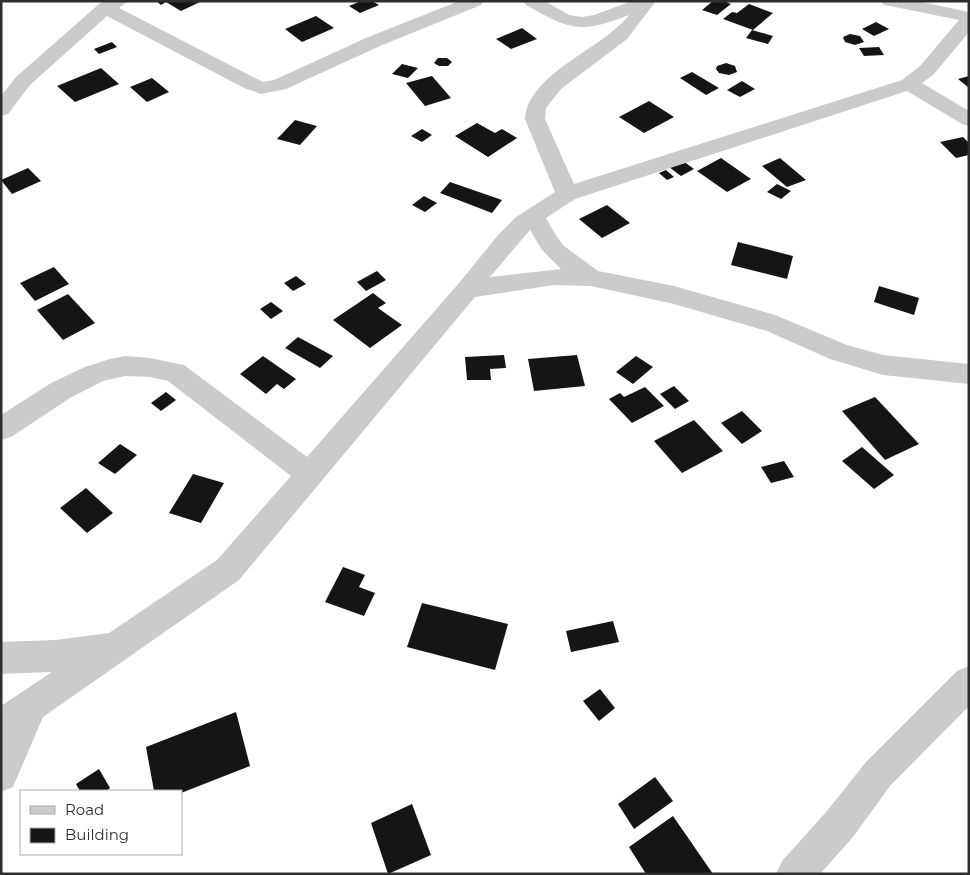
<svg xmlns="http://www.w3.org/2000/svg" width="970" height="875" font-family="Montserrat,sans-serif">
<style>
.building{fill:#151515}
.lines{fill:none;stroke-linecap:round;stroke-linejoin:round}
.minor{fill:#cbcbcb;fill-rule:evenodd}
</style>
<rect width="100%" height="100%" fill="#fff"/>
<g class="building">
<path d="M 156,1 L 202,1 L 181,11 L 166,2 L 161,5 Z"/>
<path d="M 361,1 L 372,1 L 379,5 L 360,13 L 349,6 Z"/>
<path d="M 713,1 L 724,1 L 731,4 L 717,15 L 702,10 Z"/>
<path d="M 749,4 L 773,13 L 753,30 L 723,19 L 732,12 L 737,13 Z"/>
<path d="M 316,16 L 334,28 L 302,42 L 285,29 Z"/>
<path d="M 876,22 L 889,29 L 874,36 L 862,29 Z"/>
<path d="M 522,28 L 537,39 L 511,49 L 496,39 Z"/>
<path d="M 752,30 L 773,36 L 768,44 L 746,38 Z"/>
<path d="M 850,34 L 860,36 L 864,42 L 855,45 L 845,42 L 843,37 Z"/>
<path d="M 112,42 L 117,47 L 99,54 L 94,49 Z"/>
<path d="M 879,47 L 884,55 L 864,56 L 859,48 Z"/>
<path d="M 438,58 L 447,58 L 452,62 L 448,66 L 439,66 L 434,63 Z"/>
<path d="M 726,63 L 735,66 L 737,72 L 729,75 L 719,73 L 716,69 L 717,66 Z"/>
<path d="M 402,64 L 418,68 L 408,78 L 392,74 Z"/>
<path d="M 101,68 L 119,84 L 75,102 L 57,86 Z"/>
<path d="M 692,72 L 719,88 L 706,95 L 680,78 Z"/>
<path d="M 432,76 L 451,98 L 425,106 L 406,83 Z"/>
<path d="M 969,76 L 969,88 L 958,79 Z"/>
<path d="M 152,78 L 169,92 L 147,102 L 130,87 Z"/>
<path d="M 742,81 L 755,89 L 740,97 L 727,90 Z"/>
<path d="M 649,101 L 674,117 L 644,133 L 619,117 Z"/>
<path d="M 295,120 L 317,126 L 300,145 L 277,139 Z"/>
<path d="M 477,123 L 495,133 L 502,129 L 517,138 L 488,157 L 455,136 Z"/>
<path d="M 422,129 L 432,135 L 422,142 L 411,136 Z"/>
<path d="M 963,137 L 969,143 L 969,155 L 956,158 L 940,142 Z"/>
<path d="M 721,158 L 751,179 L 727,192 L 697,171 Z"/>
<path d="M 780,158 L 806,180 L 787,187 L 762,166 Z"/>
<path d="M 683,161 L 694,169 L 681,176 L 669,167 Z"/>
<path d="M 28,168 L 41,181 L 12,194 L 1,180 Z"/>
<path d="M 666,170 L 674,177 L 667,180 L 659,173 Z"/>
<path d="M 450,182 L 502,200 L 492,213 L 440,193 Z"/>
<path d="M 777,184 L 791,191 L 781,199 L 767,192 Z"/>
<path d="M 424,196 L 437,203 L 425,212 L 412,205 Z"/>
<path d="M 607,205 L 630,223 L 602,238 L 579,219 Z"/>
<path d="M 738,242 L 793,256 L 787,279 L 731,265 Z"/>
<path d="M 54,267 L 69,284 L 35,301 L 20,283 Z"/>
<path d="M 377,271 L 386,280 L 366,291 L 357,282 Z"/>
<path d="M 296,276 L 306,284 L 293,291 L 284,283 Z"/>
<path d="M 879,286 L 919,298 L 914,315 L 874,302 Z"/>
<path d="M 373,293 L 386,303 L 378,308 L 402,325 L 370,348 L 333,320 Z"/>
<path d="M 68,294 L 95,323 L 63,340 L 37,310 Z"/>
<path d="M 271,302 L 283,311 L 271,319 L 260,309 Z"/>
<path d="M 298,337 L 333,356 L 320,368 L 285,348 Z"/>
<path d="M 504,355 L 506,368 L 490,369 L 491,380 L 467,380 L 465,357 Z"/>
<path d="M 577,355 L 585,386 L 534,391 L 528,359 Z"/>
<path d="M 263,356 L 296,379 L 284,389 L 277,384 L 266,394 L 240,374 Z"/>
<path d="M 636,356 L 653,367 L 633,384 L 616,372 Z"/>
<path d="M 674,386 L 689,401 L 675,409 L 660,394 Z"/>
<path d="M 645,387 L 664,406 L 632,423 L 609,399 L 620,393 L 624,397 Z"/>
<path d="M 166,392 L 176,400 L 161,411 L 151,403 Z"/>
<path d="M 875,397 L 919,444 L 885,460 L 842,411 Z"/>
<path d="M 742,411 L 762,431 L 742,444 L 721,423 Z"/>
<path d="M 694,420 L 723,451 L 682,473 L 654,441 Z"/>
<path d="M 120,444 L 137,455 L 115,474 L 98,463 Z"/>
<path d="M 862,447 L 894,475 L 874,489 L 842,461 Z"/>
<path d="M 784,461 L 794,477 L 771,483 L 761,467 Z"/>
<path d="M 193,474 L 224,483 L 201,523 L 169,513 Z"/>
<path d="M 86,488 L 113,513 L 87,533 L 60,508 Z"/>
<path d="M 343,567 L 365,575 L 359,587 L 375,593 L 364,616 L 325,602 Z"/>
<path d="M 422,603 L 508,624 L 495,670 L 407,647 Z"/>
<path d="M 613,621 L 619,642 L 571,652 L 566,631 Z"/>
<path d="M 600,689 L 615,708 L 599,721 L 583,701 Z"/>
<path d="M 236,712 L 250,766 L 181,793 L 181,791 L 154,791 L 146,747 Z"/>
<path d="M 99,769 L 110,788 L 106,791 L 80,791 L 76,784 Z"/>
<path d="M 655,777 L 673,801 L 634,829 L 618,804 Z"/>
<path d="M 412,804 L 431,855 L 388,874 L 371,823 Z"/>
<path d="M 673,816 L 713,874 L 646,874 L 629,847 Z"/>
</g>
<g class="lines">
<g class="minor">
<path d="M 105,1 L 128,1 L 119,8 L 263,82 L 274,80 L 366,38 L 459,1 L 484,1 L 481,5 L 380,46 L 286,89 L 261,94 L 244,88 L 107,16 L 30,85 L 8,114 L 1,116 L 1,96 L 16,77 L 99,4 Z"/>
<path d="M 523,1 L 545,1 L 569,15 L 582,17 L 594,15 L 632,1 L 656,1 L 627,39 L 561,89 L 546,108 L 545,119 L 574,184 L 902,80 L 920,66 L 959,20 L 890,6 L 884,5 L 881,1 L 917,1 L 969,12 L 969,32 L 934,74 L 922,83 L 969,111 L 969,126 L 962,124 L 907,91 L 575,199 L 546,218 L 555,234 L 564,246 L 598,271 L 674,286 L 775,315 L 847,345 L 883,355 L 969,364 L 969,384 L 883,375 L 830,359 L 767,331 L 674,304 L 591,286 L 554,285 L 475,297 L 239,580 L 43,717 L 13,787 L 1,792 L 1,706 L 52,672 L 1,674 L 1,642 L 55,640 L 109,633 L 217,560 L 291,476 L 168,381 L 150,377 L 125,376 L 103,381 L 70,398 L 11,437 L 1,440 L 1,415 L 51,383 L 85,367 L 110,359 L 125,356 L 150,358 L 184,365 L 307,457 L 459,283 L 499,234 L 516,217 L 555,192 L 525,119 C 528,73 603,49 629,15 C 580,34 570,30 526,5 ZM 530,230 L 542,250 L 561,269 L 490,277 Z"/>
<path d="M 969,666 L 969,706 L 890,786 L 853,837 L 820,874 L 776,874 L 782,861 L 827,811 L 866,762 L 957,671 Z"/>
</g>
</g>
<rect width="970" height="875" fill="none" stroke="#2e2e2e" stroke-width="5"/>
<rect x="20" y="790" width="162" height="65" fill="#ffffff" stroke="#ababab"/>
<rect x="30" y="806" width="25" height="8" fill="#cbcbcb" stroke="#ababab"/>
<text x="65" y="815" font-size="15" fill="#2e2e2e">Road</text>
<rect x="30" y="828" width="25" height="15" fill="#151515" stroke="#ababab"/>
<text x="65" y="840" font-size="15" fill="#2e2e2e">Building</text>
</svg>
